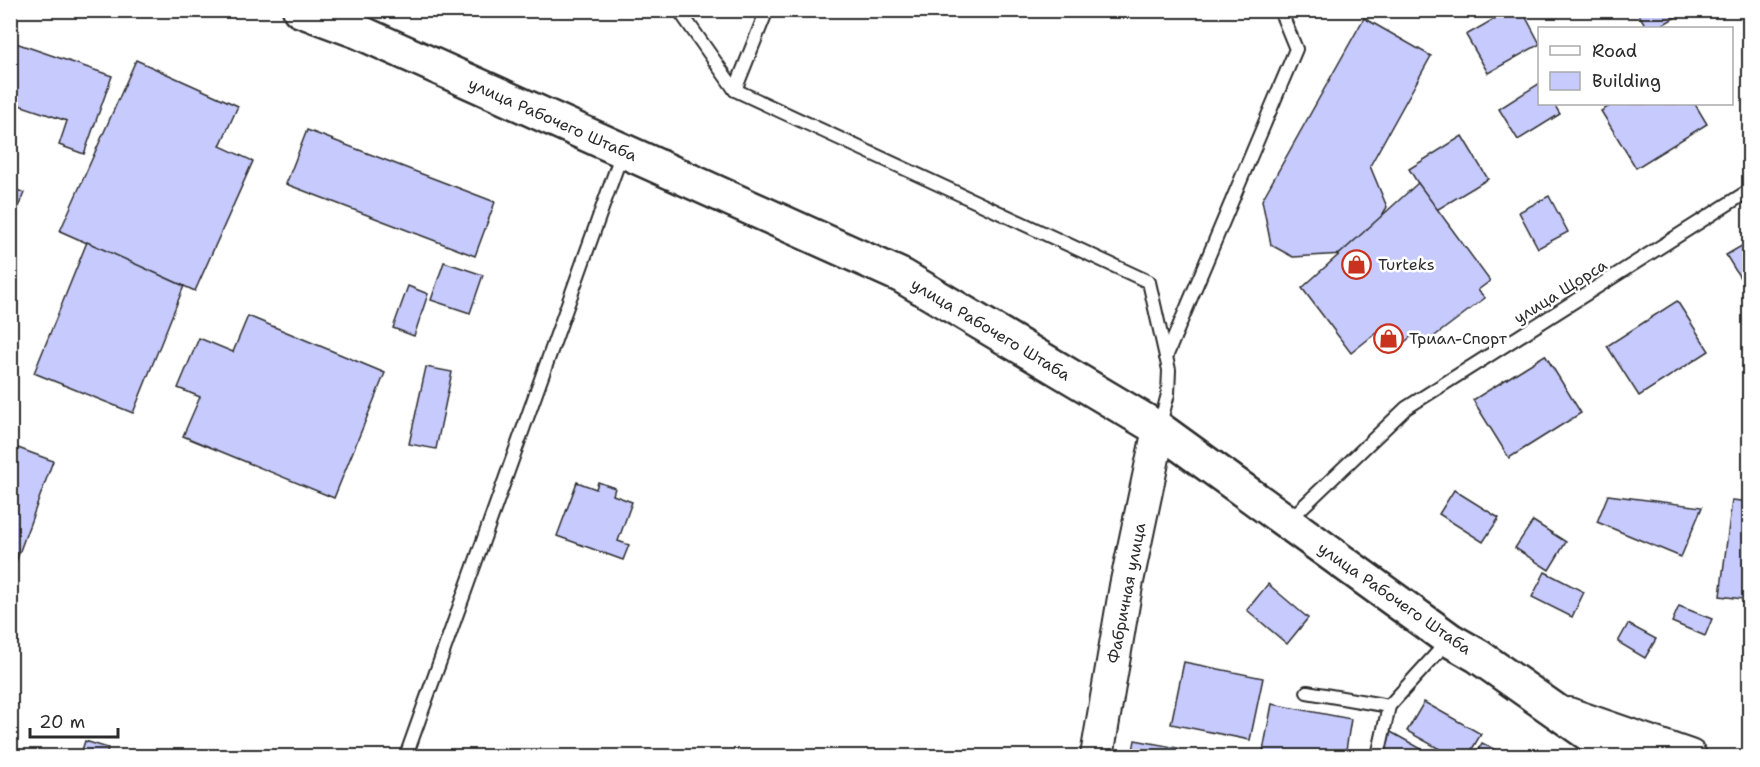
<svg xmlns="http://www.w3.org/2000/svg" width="1760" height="767" font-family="'Shantell Sans',sans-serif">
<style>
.building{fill:#c6cafd;stroke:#2b2b2b;stroke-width:1.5}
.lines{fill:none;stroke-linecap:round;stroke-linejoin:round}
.service-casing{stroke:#2b2b2b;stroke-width:16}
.tertiary-casing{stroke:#2b2b2b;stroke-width:36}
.secondary-casing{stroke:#2b2b2b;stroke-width:38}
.service{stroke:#fff;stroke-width:12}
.tertiary{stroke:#fff;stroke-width:32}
.secondary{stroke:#fff;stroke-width:33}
.labels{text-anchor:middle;stroke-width:5;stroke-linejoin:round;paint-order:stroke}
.street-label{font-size:16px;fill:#2b2b2b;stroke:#fff}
.poi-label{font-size:16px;fill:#2b2b2b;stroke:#fff;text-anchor:start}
</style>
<rect width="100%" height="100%" fill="#fff"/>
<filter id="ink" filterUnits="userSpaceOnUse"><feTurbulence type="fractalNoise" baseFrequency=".0167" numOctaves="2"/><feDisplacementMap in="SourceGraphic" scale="12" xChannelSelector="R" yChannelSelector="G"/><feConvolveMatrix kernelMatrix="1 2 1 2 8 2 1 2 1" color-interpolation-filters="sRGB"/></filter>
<g filter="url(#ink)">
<g class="building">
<path d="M 1510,10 L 1522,10 L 1540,44 L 1488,73 L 1466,35 Z"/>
<path d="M 1636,10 L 1688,10 L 1657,28 L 1647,28 Z"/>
<path d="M 1364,18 L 1431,56 L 1370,166 L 1387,207 L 1360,253 L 1293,257 L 1271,245 L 1262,200 Z"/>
<path d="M 10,41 L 112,76 L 84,154 L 59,145 L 67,121 L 10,102 Z"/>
<path d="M 136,60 L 238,106 L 220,146 L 253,161 L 195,291 L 60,231 Z"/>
<path d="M 1540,83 L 1540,104 L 1554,104 L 1560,114 L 1518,140 L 1499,109 Z"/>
<path d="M 1613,104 L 1695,104 L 1707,124 L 1636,168 L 1601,111 Z"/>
<path d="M 307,130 L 495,202 L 475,256 L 286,184 Z"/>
<path d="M 1462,136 L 1488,179 L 1435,211 L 1409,169 Z"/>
<path d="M 1418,183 L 1490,281 L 1478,290 L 1485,298 L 1420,347 L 1412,336 L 1396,349 L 1381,329 L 1351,353 L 1302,288 Z"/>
<path d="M 10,187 L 24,193 L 10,227 Z"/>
<path d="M 1549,196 L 1568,232 L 1538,248 L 1519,212 Z"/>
<path d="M 1750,241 L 1750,294 L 1726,255 Z"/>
<path d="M 87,242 L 184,286 L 133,413 L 34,373 Z"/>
<path d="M 444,262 L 483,275 L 470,313 L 431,300 Z"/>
<path d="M 408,286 L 428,294 L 414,336 L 393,328 Z"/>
<path d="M 1677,301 L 1709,351 L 1639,396 L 1607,346 Z"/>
<path d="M 248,316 L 385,373 L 334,498 L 183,436 L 200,397 L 178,388 L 199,338 L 233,352 Z"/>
<path d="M 1545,355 L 1581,413 L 1509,458 L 1473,400 Z"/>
<path d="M 426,367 L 452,372 L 436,449 L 409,444 Z"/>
<path d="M 10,445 L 53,461 L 10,578 Z"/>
<path d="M 577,482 L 596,489 L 598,482 L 615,488 L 613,495 L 632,502 L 618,541 L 629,545 L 623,560 L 557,536 Z"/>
<path d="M 1454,490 L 1499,518 L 1483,542 L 1439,514 Z"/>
<path d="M 1608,495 L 1702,507 L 1681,557 L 1597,522 Z"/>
<path d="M 1732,500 L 1750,502 L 1750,600 L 1720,596 Z"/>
<path d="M 1533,521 L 1566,542 L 1549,570 L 1515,548 Z"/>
<path d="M 1545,572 L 1584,592 L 1572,617 L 1532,597 Z"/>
<path d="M 1268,584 L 1308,618 L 1287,644 L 1247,610 Z"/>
<path d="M 1679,606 L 1712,619 L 1705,636 L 1672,622 Z"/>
<path d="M 1628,624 L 1656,639 L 1645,658 L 1618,642 Z"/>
<path d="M 1184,662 L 1263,678 L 1250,740 L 1171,724 Z"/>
<path d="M 1424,702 L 1481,734 L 1468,756 L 1452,756 L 1407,731 Z"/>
<path d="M 1272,704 L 1351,719 L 1345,756 L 1262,756 Z"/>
<path d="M 1389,731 L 1434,756 L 1384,756 Z"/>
<path d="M 1135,740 L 1178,748 L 1176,756 L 1132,756 Z"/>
<path d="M 85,741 L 108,748 L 106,756 L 80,756 Z"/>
<path d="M 1482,743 L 1507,756 L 1475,756 Z"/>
</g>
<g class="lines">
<defs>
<g id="service">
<path d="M 679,10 L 735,90 L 1149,282 L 1169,370 L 1168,394 L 1159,428"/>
<path d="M 735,90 L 767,10"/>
<path d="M 1166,357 L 1296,49 L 1280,10"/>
<path d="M 1289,520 L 1406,408 L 1750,190"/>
<path d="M 1307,692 L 1389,706"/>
<path d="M 406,756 L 623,150"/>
<path d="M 1378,756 L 1389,706 L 1449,640"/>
</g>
<g id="tertiary">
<path d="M 1569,714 L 1690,756"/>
<path d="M 1097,756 L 1126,586 L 1159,429"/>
</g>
<path id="secondary" d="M 300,10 L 357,31 L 902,276 L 1159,429 L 1450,640 L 1478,656 L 1620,756"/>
</defs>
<use href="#service" class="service-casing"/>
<use href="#tertiary" class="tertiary-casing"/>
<use href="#secondary" class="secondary-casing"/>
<use href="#service" class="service"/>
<use href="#tertiary" class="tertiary"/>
<use href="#secondary" class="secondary"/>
</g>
</g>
<defs>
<symbol id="shop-ring" viewBox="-11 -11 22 22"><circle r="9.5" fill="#fff" stroke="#c8321e" stroke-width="1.5"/><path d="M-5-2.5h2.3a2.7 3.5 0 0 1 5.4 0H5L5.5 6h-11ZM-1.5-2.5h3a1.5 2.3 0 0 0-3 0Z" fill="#c8321e"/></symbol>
</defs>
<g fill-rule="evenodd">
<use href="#shop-ring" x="1340" y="248" width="33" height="33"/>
<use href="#shop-ring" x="1372" y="322" width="33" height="33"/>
</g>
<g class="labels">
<g class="street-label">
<text transform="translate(553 119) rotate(24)" y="6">улица Рабочего Штаба</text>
<text transform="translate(1560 291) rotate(-32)" y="6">улица Щорса</text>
<text transform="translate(991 329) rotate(31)" y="6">улица Рабочего Штаба</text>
<text transform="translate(1126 593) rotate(-79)" y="6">Фабричная улица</text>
<text transform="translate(1395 598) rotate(35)" y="6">улица Рабочего Штаба</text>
</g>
<g class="poi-label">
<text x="1378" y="270">Turteks</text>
<text x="1409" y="344">Триал-Спорт</text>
</g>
</g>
<rect width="1760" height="767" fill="none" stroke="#fff" stroke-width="36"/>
<rect x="18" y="18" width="1724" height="731" fill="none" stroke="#2b2b2b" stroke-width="2" filter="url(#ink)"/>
<rect x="1538" y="27" width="195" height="78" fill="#ffffff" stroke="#aaaaaa" stroke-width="1.5"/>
<rect x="1550" y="46" width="30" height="9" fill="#ffffff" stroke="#aaaaaa" stroke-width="1.5"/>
<text x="1592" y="57" font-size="18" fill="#2b2b2b">Road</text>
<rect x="1550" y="72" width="30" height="18" fill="#c6cafd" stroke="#aaaaaa" stroke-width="1.5"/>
<text x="1592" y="87" font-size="18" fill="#2b2b2b">Building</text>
<path d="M30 728v9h88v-9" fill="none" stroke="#2b2b2b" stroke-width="3"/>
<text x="39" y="728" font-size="18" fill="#2b2b2b" stroke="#ffffff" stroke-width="4.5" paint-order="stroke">20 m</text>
</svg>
